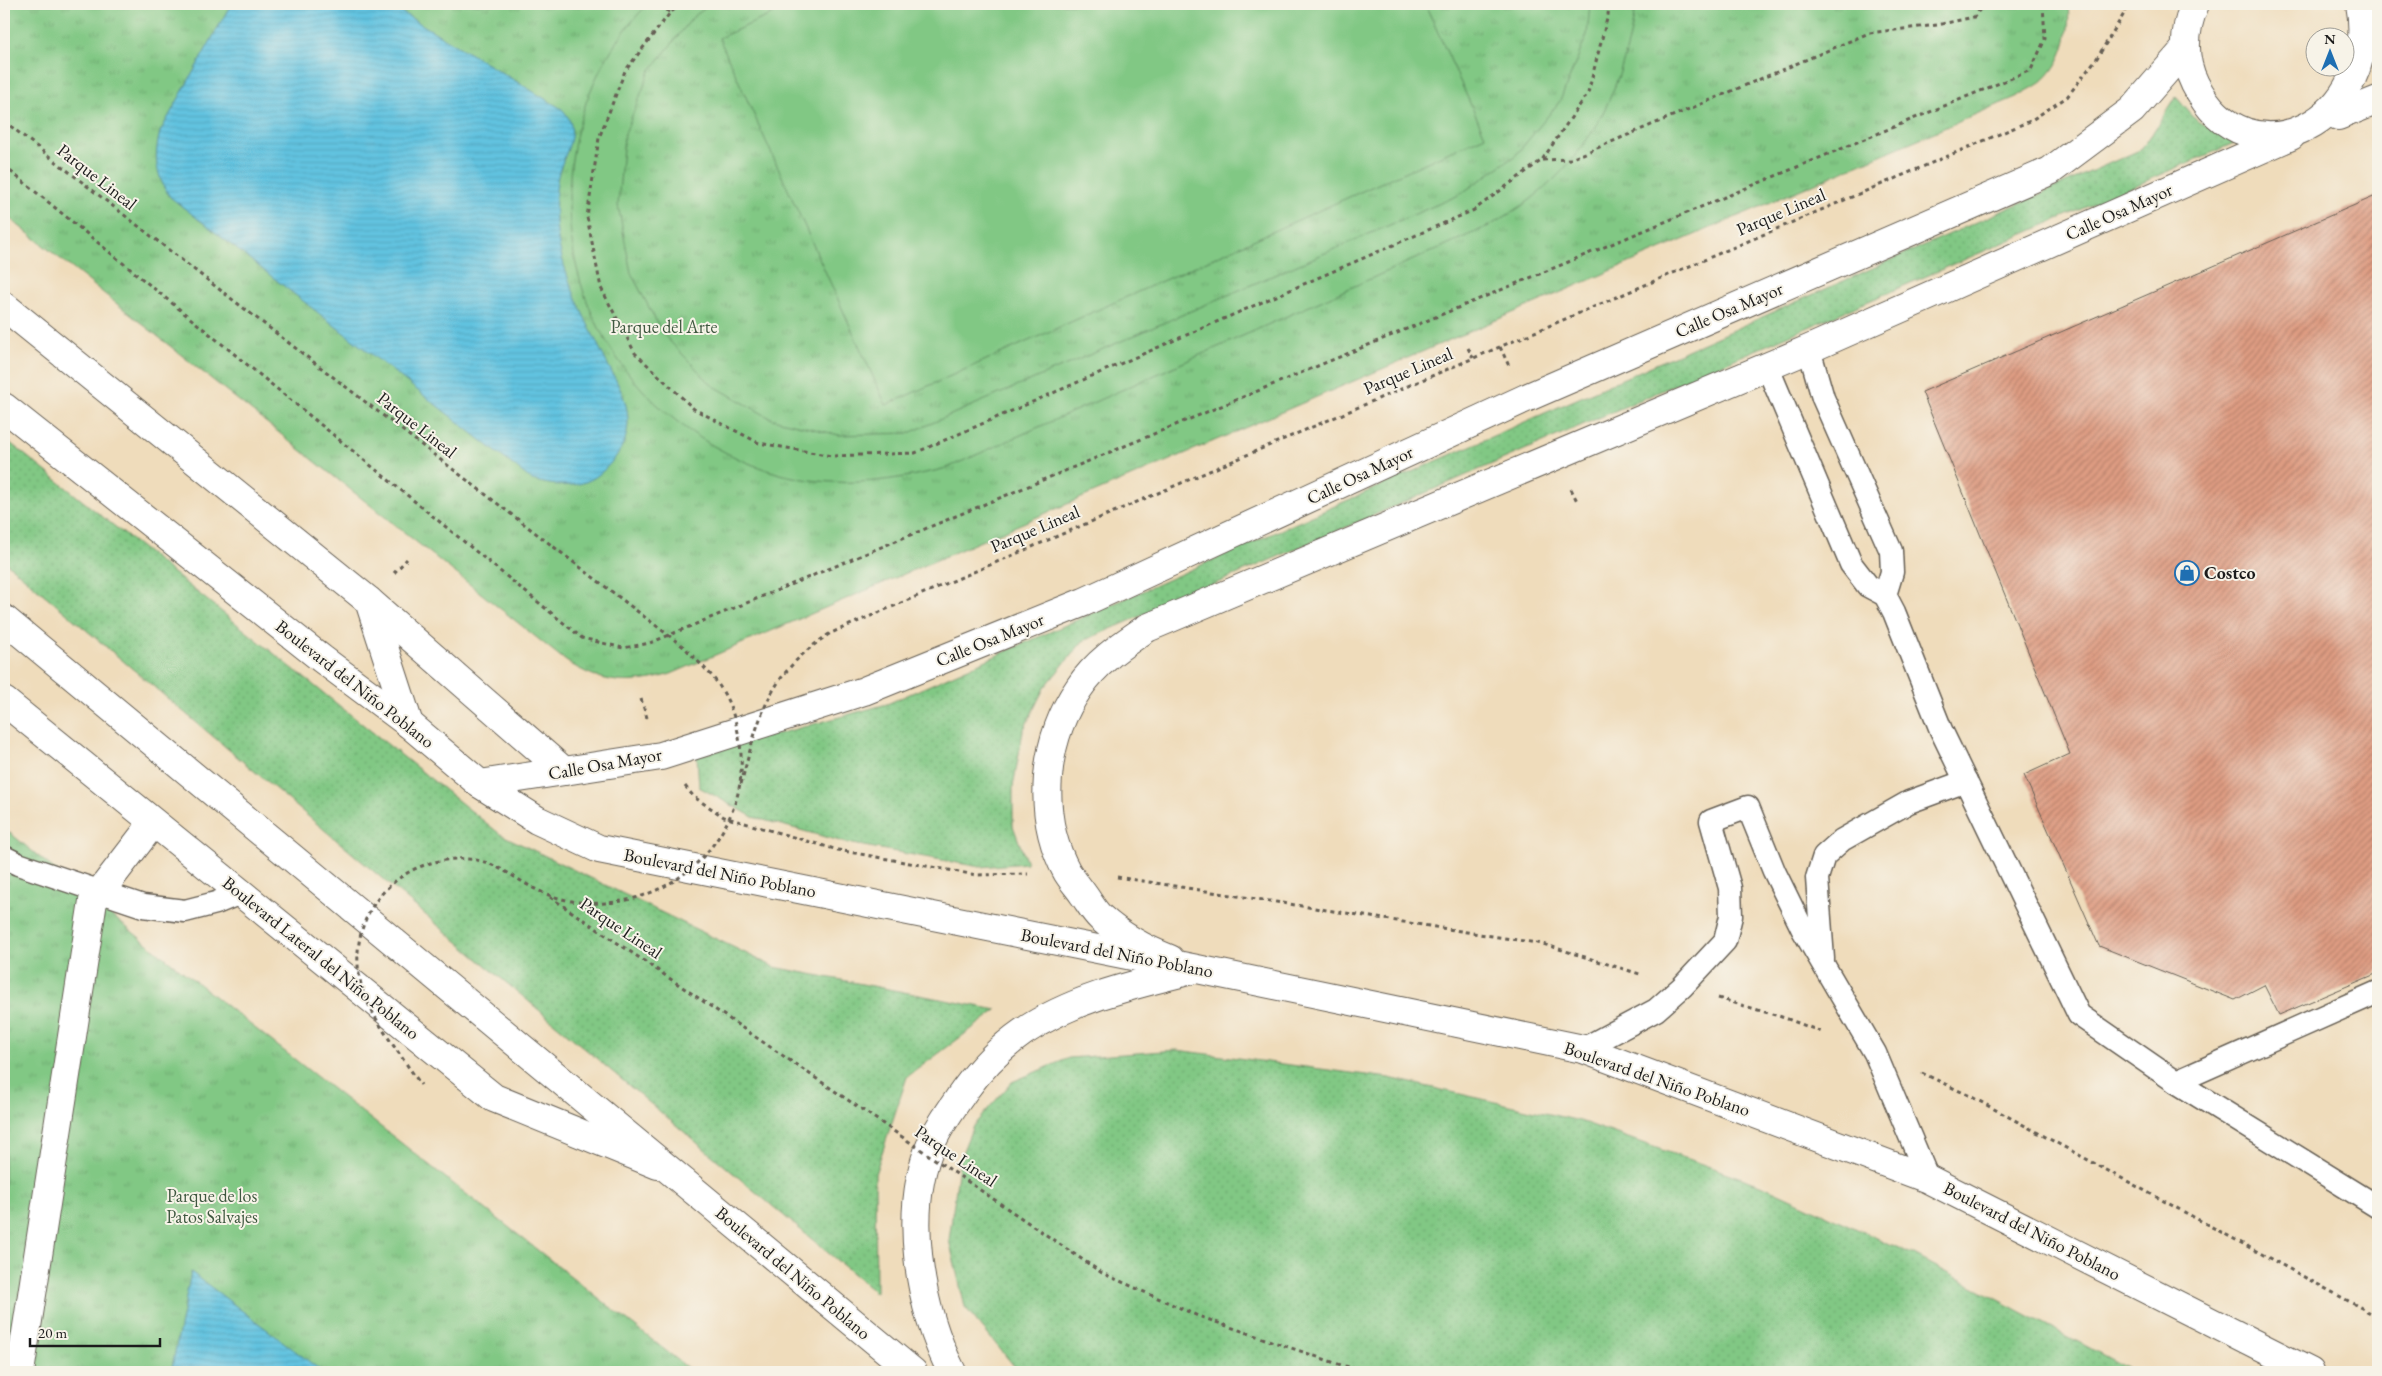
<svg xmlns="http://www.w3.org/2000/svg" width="2382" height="1376" font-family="'EB Garamond',serif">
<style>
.grass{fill:url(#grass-dots);stroke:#4e7250}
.park{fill:url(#park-tufts);stroke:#4e7250}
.garden{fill:#81c884;stroke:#4e7250}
.water{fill:url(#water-rules);stroke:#3f707e}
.building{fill:url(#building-hatch)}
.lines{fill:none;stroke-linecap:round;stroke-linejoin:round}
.service-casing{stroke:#665f54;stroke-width:25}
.pedestrian-casing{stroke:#665f54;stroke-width:30}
.tertiary-casing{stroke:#665f54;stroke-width:30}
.secondary-casing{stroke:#665f54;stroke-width:30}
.path{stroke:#665f54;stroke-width:3;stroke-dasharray:4 4;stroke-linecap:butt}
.service{stroke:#fff;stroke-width:22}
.pedestrian{stroke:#fff;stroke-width:28}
.tertiary{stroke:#fff;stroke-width:28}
.secondary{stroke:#fff;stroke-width:28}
.path-bridge{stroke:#665f54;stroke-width:3;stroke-dasharray:4 4;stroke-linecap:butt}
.labels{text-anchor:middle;stroke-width:4;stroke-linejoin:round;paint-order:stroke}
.street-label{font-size:18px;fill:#1c1c1c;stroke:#f7f3e8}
.park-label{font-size:18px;fill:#3f5840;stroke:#f7f3e8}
.poi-label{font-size:18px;font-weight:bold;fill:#1c1c1c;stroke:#f7f3e8;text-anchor:start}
</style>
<defs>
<pattern id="grass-dots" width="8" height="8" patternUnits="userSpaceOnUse" patternTransform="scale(1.25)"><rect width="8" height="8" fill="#81c884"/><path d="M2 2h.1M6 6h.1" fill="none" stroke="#6fab71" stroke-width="1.8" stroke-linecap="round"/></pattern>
<pattern id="park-tufts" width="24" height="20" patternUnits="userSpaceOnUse" patternTransform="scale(1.25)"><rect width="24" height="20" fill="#81c884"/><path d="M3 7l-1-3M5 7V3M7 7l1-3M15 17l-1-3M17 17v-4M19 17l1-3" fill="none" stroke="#6fab71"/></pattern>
<pattern id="water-rules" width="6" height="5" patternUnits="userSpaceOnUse" patternTransform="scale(1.25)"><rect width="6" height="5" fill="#62c3e0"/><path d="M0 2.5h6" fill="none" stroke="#54a7c0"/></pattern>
<pattern id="building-hatch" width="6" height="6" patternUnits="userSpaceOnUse" patternTransform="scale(1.25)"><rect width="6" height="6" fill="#de9c82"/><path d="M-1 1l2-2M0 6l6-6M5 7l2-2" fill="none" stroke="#b37e6a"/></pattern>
</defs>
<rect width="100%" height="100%" fill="#f7f3e8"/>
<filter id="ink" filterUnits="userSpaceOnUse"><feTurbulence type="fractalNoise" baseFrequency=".02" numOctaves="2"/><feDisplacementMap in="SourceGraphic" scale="10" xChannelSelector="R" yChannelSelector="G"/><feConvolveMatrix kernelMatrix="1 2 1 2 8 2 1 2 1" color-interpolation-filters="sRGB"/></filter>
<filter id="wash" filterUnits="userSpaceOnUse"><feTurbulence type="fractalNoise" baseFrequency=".0096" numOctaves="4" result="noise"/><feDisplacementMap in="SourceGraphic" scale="20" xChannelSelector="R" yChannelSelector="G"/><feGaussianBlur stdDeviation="1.12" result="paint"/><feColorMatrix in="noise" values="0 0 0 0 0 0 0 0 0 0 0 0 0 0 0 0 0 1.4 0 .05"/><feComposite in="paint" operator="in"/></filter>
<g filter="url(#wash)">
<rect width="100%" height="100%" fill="#efdcbb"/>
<g class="grass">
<path d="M 2176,97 L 2197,121 L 2234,143 L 1083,641 L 1044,688 L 1023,731 L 1013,787 L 1013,826 L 1027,863 L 980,867 L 847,843 L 753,817 L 699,787 L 697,756 L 887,704 L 2142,149 Z"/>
<path d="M 4,438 L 500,834 L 774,967 L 997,1010 L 907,1077 L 875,1174 L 876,1293 L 4,561 Z"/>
<path d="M 1177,1050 L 1389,1078 L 1580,1121 L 1761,1185 L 1914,1255 L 2135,1372 L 1019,1372 L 965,1307 L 949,1240 L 960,1158 L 973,1126 L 1012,1082 L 1069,1058 Z"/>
</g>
<g class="park">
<path d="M 4,4 L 2068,4 C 2071,32 2064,64 2040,83 C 2033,88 2024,92 2016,97 L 671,674 C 631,686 603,685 566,661 L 4,214 Z"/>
<path d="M 4,828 L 93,901 L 693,1372 L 4,1372 Z"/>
</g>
<g class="garden">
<path d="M 648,4 L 711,4 L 693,17 L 650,71 L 624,136 L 618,205 L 631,273 L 663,334 L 712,385 L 772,419 L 839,435 L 909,433 L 1459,195 L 1516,155 L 1560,101 L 1587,35 L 1590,4 L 1636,4 C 1624,83 1595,150 1530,200 C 1518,209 1504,217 1491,225 L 947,468 C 887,483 827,490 767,470 C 693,445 628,391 594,318 C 547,215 567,85 648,4 Z"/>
<path d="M 795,4 L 1425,4 L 1485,136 L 886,405 L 719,38 Z"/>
</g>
<g class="water">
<path d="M 231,4 L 388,4 L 562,109 C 583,131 564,152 558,176 C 555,189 555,218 557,232 C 563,278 585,318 605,359 C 614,377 627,397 628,418 C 629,440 618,457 603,471 C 583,490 557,487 532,480 L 170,197 C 156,175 153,158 160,132 Z"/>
<path d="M 191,1272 L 323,1372 L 171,1372 Z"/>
</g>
<g id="blocks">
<path class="building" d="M 2378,195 L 2378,973 L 2279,1015 L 2264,985 L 2235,1000 L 2099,946 L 2024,775 L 2070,754 L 1922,392 Z"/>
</g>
</g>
<g filter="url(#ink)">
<use href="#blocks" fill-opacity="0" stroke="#665f54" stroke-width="1"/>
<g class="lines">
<defs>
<g id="service">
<path d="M 1809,349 L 1823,398 L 1891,551 L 1892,572 L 1885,595"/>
<path d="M 1767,366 L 1851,564 L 1868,586 L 1885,595 L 1894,612 L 1941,730 L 2079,1015 L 2176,1082 L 2378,1207"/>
<path d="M 4,857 L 18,864 L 143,906 L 185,911 L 216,903 L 240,893"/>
<path d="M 1823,959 L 1817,878 L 1824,856 L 1842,840 L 1909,802 L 1966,781"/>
<path d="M 1583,1049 L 1656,1010 L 1682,987 L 1725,941 L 1731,916 L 1730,888 L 1711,821 L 1748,807 L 1774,871 L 1803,930 L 1875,1053 L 1928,1179"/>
<path d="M 2176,1082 L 2378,992"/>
</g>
<path id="pedestrian" d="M 20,1372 L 93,901 L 153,823"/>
<g id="tertiary">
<path d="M 2195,4 C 2184,30 2182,58 2195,84 C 2248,189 2382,121 2360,4"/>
<path d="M 2338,116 L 2378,100"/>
<path d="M 4,306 L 369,601 L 564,771"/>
<path d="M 4,701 L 494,1098 L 658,1165"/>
<path d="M 480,784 L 661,756 L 864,691 L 1084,602 L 1526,398 L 2050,171 L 2132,110 L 2185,49"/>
<path d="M 1170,959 C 1146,950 1121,936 1101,918 C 1094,912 1089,902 1083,894 C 1078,887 1072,880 1067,872 C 1036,816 1043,740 1079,688 C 1096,662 1122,645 1147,628 L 1809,349 L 2291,136"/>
</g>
<g id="secondary">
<path d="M 4,407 L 322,659 L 409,724 L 480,784 L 537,820 L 599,849 L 1197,969 L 1583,1049 L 1928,1179 L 2310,1372"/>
<path d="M 369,601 L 409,724"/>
<path d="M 4,619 L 913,1372"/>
<path d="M 952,1372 C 919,1308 902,1210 932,1142 C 940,1124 953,1107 964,1091 C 980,1069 1000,1048 1023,1032 C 1072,999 1132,985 1188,971"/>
</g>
</defs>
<use href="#service" class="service-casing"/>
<use href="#pedestrian" class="pedestrian-casing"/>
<use href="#tertiary" class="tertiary-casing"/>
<use href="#secondary" class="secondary-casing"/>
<g class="path">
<path d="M 661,4 L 670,13"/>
<path d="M 681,4 L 670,13 L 625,71 L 599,138 L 587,217 L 601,288 L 635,353 L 694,409 L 759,443 L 832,456 L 915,453 L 1474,210 L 1542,160 L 1588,93 L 1608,15 L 1609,4"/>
<path d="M 4,121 L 224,293"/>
<path d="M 1543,160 L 1571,159 L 1869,33 L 1937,25 L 1974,17 L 1984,4"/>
<path d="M 4,166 L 582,638 L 623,648 L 650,643 L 2031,70 L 2045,39 L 2043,4"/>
<path d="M 1500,347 L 1509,366"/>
<path d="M 1468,348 L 1473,358"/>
<path d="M 1408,386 L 2030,121 L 2067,97 L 2097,58 L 2130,4"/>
<path d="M 1571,489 L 1577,501"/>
<path d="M 394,573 L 407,559"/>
<path d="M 641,699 L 648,721"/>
<path d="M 685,786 L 694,797 L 724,817 L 838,850 L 976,875 L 1028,874"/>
<path d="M 1117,877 L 1543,944 L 1643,975"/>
<path d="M 1718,998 L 1785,1018 L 1822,1032"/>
<path d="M 1922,1073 L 1970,1096 L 2378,1317"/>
</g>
<use href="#service" class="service"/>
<use href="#pedestrian" class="pedestrian"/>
<use href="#tertiary" class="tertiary"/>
<use href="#secondary" class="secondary"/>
<g class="path-bridge">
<path d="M 224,293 L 685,648 C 696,660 709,671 718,684 C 739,714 747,761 737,797 C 714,877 628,923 549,895 C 520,885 500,861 468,859 C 396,855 342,917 362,988 C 371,1018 403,1058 421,1085"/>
<path d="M 741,784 C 759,716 768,673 831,633 L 1408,386"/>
<path d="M 550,897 L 1102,1273 L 1198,1316 L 1344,1366 L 1382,1372"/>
</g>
</g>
</g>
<defs>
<symbol id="shop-ring" viewBox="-11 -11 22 22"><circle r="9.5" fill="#f7f3e8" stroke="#1f6fb2" stroke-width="1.5"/><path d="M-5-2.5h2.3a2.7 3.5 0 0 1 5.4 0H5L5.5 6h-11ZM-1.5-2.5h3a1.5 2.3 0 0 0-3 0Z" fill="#1f6fb2"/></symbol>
</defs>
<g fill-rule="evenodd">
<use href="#shop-ring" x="2173" y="559" width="28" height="28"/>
</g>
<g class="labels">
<g class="street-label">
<text transform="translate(97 177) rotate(38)" y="6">Parque Lineal</text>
<text transform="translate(1781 212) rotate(-23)" y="6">Parque Lineal</text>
<text transform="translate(2119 212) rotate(-24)" y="6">Calle Osa Mayor</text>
<text transform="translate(1729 310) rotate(-23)" y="6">Calle Osa Mayor</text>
<text transform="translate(1408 371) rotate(-23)" y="6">Parque Lineal</text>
<text transform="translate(417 425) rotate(38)" y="6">Parque Lineal</text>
<text transform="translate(1360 475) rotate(-25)" y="6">Calle Osa Mayor</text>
<text transform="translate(1035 529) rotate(-23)" y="6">Parque Lineal</text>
<text transform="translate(990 640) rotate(-22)" y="6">Calle Osa Mayor</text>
<text transform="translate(355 684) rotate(38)" y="6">Boulevard del Niño Poblano</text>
<text transform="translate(605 764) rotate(-10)" y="6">Calle Osa Mayor</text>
<text transform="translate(720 873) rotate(11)" y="6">Boulevard del Niño Poblano</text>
<text transform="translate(621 928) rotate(34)" y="6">Parque Lineal</text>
<text transform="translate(1117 953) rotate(11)" y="6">Boulevard del Niño Poblano</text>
<text transform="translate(321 958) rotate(39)" y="6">Boulevard Lateral del Niño Poblano</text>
<text transform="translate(1657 1079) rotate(19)" y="6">Boulevard del Niño Poblano</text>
<text transform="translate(956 1156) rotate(34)" y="6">Parque Lineal</text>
<text transform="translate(2032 1231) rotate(27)" y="6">Boulevard del Niño Poblano</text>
<text transform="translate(793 1273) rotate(40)" y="6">Boulevard del Niño Poblano</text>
</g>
<g class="park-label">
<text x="664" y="333">Parque del Arte</text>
<text x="212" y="1202">Parque de los<tspan x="212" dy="21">Patos Salvajes</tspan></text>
</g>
<g class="poi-label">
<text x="2204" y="579">Costco</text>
</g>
</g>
<rect width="2382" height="1376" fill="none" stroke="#f7f3e8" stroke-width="20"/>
<g transform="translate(2330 52)"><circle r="24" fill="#f7f3e8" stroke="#9f9d96"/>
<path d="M0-4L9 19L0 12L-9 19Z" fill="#1f6fb2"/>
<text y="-8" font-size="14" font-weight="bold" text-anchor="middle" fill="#1c1c1c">N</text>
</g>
<path d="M30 1338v8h130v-8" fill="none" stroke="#1c1c1c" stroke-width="2.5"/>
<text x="38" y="1338" font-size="15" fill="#1c1c1c" stroke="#f7f3e8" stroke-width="4" paint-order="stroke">20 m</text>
</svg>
